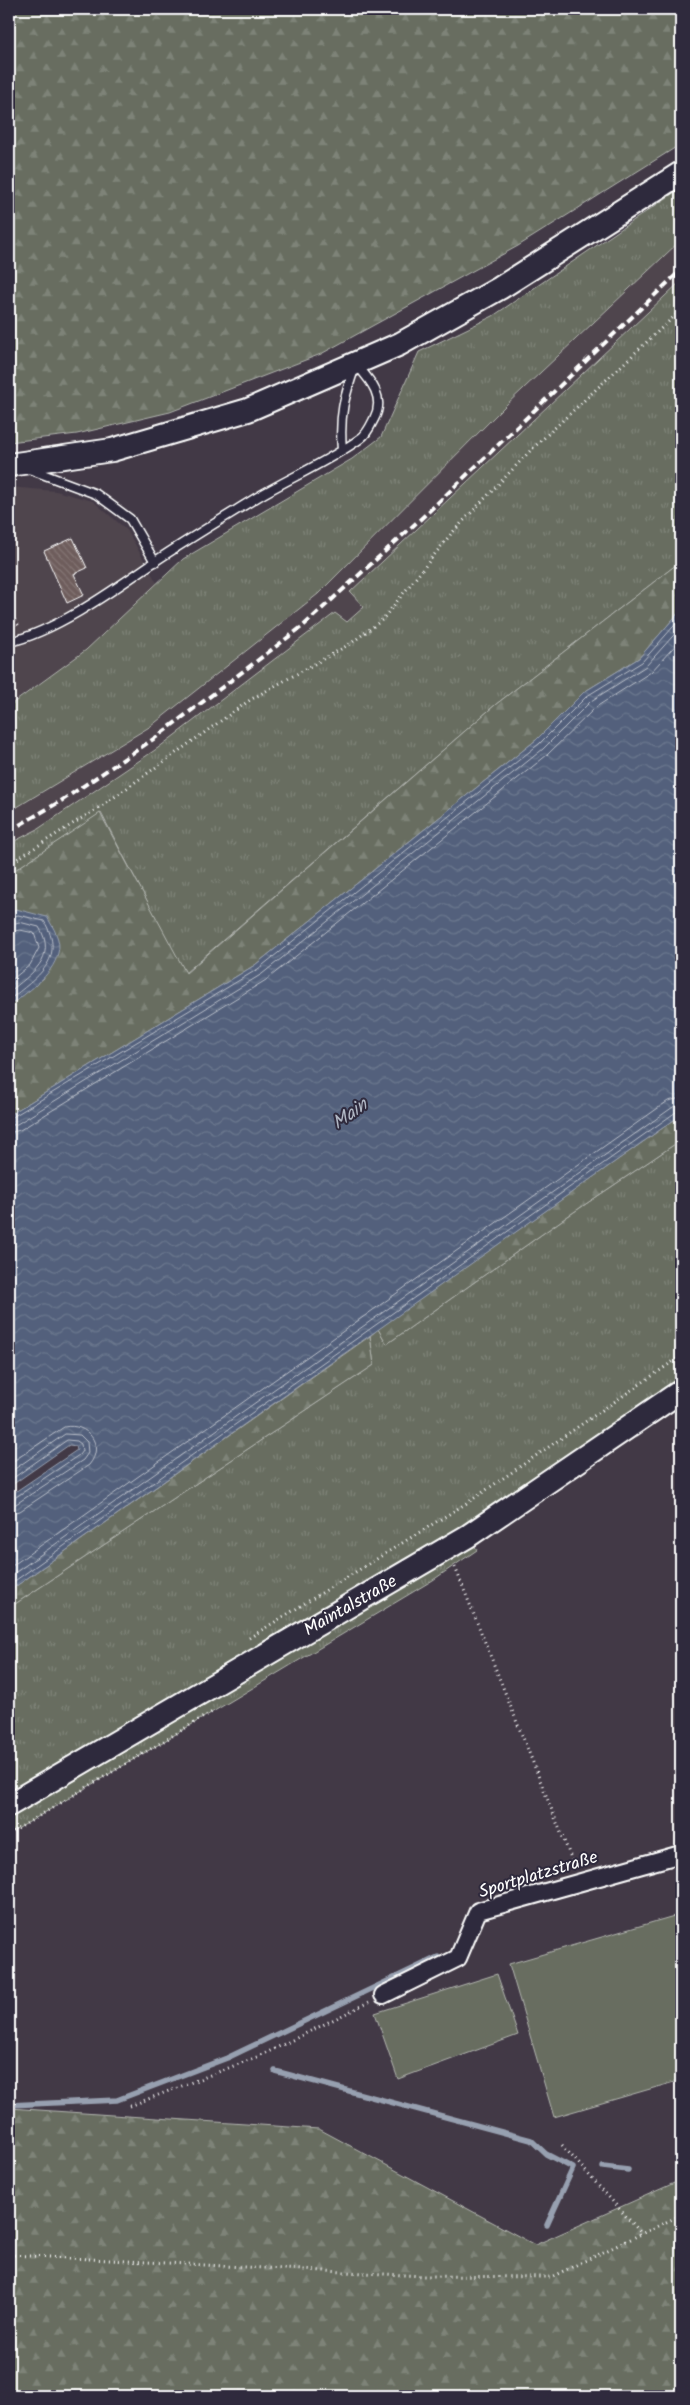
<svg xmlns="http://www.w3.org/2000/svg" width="690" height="2405" font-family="Kalam,sans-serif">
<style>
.built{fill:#4f444d}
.grass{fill:url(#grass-tufts);stroke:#b3b6b0}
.forest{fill:url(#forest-firs);stroke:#b3b6b0}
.green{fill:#676d60;stroke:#b3b6b0}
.water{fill:url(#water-waves);stroke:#97a0b0}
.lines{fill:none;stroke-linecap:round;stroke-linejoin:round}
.shore{stroke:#babfca;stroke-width:1}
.stream{stroke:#97a0b0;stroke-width:5.5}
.building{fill:url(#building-back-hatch);stroke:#fff}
.lane-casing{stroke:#fff;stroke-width:11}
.street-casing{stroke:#fff;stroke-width:20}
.secondary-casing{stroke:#fff;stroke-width:26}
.path{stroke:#fff;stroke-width:3;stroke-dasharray:1 4;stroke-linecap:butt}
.lane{stroke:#2f2a3d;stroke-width:8}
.street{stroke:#2f2a3d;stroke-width:16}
.secondary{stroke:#2f2a3d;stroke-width:22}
.rail{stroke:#fff;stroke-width:4;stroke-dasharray:8 4;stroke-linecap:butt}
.labels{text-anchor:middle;stroke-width:4;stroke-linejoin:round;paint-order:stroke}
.street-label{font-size:18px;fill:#fff;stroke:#2f2a3d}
.water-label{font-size:19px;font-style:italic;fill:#b1b7c4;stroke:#2f2a3d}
</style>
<defs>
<pattern id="grass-tufts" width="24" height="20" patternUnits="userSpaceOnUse" patternTransform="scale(1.25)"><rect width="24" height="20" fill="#676d60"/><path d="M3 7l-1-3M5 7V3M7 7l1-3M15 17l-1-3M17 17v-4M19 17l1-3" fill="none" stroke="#7e8378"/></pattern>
<pattern id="forest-firs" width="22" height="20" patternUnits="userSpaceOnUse" patternTransform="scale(1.25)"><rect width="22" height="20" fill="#676d60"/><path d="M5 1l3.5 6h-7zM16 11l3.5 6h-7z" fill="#7e8378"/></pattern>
<pattern id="water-waves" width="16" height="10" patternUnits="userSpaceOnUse" patternTransform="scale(1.25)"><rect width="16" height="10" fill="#52607b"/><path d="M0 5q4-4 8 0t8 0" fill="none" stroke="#6c788f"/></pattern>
<pattern id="building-back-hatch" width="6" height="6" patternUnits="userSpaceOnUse" patternTransform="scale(1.25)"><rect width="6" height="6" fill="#6e5d5c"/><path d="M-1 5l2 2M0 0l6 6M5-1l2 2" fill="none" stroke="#847574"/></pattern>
</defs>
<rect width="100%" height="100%" fill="#423946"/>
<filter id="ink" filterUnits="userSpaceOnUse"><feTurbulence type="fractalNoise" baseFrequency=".02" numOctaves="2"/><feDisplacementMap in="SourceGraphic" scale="10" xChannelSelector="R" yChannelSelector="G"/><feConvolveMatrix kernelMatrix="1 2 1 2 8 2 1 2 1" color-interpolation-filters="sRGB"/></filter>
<g filter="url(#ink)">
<g class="built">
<path d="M 681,240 L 681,281 L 351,592 L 364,607 L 347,622 L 335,613 L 158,748 L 38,829 L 9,844 L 9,812 L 151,726 L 318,594 L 506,405 Z"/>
<path d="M 9,487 L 56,491 L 93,501 L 127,530 L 157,583 L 86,650 L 9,705 Z"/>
</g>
<g class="grass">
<path d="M 681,188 L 681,240 L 506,405 L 318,594 L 151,726 L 9,812 L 9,706 L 86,650 L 183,559 L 352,459 L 381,437 L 419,352 L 493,316 Z"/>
<path d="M 681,281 L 681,561 L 495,705 L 185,973 L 101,813 L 9,874 L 9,844 L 38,829 L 158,748 L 335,613 L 347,622 L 364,607 L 350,592 Z"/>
<path d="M 681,1140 L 681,1391 L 469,1536 L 477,1550 L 433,1580 L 9,1834 L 9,1608 L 374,1365 L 370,1336 L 378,1329 L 387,1344 L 562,1220 Z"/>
</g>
<g class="forest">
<path d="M 9,9 L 681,9 L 681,144 L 518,246 L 321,354 L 170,412 L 77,434 L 9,442 Z"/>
<path d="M 681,561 L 681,610 L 639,658 L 584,692 L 536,740 L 255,965 L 9,1115 L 9,1006 L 44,978 L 16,910 L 9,915 L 9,874 L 100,813 L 186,973 L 495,705 Z"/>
<path d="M 681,1115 L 681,1140 L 562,1220 L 387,1344 L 378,1329 Z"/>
<path d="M 370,1336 L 374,1365 L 9,1608 L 9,1591 Z"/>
<path d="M 9,2108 L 319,2129 L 535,2245 L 681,2180 L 681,2396 L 9,2396 Z"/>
</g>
<g class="green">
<path d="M 681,1914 L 681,2080 L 554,2117 L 509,1964 Z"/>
<path d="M 497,1974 L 518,2035 L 398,2079 L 375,2013 Z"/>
</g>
<g class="water">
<path d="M 681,610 L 681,1115 L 9,1591 L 9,1496 L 77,1450 L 76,1446 L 69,1445 L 9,1487 L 9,1115 L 255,965 L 536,740 L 584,692 L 639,658 Z"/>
<path d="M 16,909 L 47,917 C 53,927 62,941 58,953 C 52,977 27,992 9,1006 L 9,915 Z"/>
</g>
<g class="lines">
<g class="shore">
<path d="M 9,918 L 18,915 L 44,921 C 67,960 37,977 9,1000"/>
<path d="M 9,925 L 19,922 L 39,927 C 58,958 31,974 9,992"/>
<path d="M 9,932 L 20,930 L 34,933 L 39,948 L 30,965 L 9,982"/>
<path d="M 9,1119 L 258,969 L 539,744 L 587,696 L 642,662 L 681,618"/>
<path d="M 9,1126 L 17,1124 L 262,974 L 543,749 L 591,701 L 646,666 L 681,627"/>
<path d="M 9,1133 L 20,1130 L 266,980 L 547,755 L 596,707 L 651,672 L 681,639"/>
<path d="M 9,1464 L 64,1427 C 87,1422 106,1445 89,1465 L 20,1511 L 9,1513"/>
<path d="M 9,1473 L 65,1434 L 80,1435 L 87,1442 L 88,1453 L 83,1460 L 16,1504 L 9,1506"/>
<path d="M 9,1481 L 67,1440 L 77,1441 L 81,1444 L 82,1451 L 79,1455 L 13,1499 L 9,1500"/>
<path d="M 9,1568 L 668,1101 L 681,1098"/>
<path d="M 9,1577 L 673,1107 L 681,1105"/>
<path d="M 9,1585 L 676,1112 L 681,1111"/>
</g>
<g class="stream">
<path d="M 275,2071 L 531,2140 L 546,2154 L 573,2168 L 547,2225"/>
<path d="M 9,2105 L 117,2100 L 227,2058 L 438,1957"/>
<path d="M 603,2167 L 628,2170"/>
</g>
</g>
<path class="building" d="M 73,538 L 87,568 L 74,574 L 84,595 L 67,603 L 44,551 Z"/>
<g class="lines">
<defs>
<g id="lane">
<path d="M 29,469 L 96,494 L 130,519 L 155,562"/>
<path d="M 9,642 C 55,632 115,589 154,562 C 187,540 222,519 256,498 C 291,477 328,462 361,438 C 367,434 371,425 374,419 C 386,397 370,380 356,364 C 344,397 339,415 342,450"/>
</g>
<path id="street" d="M 383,1995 L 458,1958 L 478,1911 L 681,1854"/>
<g id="secondary">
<path d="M 9,465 L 112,450 L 248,410 L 400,344 L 500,288 L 681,173"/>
<path d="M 9,1805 L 468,1536 L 681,1391"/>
</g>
</defs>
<use href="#lane" class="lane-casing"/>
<use href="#street" class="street-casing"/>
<use href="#secondary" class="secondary-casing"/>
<g class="path">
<path d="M 9,612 L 19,626"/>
<path d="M 9,864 L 106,803 L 250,700 L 350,644 L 382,620 L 451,534 L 531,450 L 681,310"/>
<path d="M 455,1567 L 575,1868"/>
<path d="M 249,1638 L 470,1501 L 681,1356"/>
<path d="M 9,1834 L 212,1712"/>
<path d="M 130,2106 L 262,2055 L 369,2002"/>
<path d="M 562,2145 L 642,2234"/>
<path d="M 9,2255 L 423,2276 L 551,2277 L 681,2215"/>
<path d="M 9,2323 L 17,2323"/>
</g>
<use href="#lane" class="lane"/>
<use href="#street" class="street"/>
<use href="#secondary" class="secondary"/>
<path class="rail" d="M 9,831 L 61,801 L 155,738 L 303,626 L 426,514 L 681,270"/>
</g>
</g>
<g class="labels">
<g class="street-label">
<text transform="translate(350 1605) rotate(-30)" y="6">Maintalstraße</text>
<text transform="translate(538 1874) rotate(-17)" y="6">Sportplatzstraße</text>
</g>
<g class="water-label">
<text transform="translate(349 1113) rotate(-36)" y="7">Main</text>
</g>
</g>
<rect width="690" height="2405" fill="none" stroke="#2f2a3d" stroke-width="30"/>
<rect x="15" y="15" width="660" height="2375" fill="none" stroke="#fff" stroke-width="2" filter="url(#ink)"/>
</svg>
